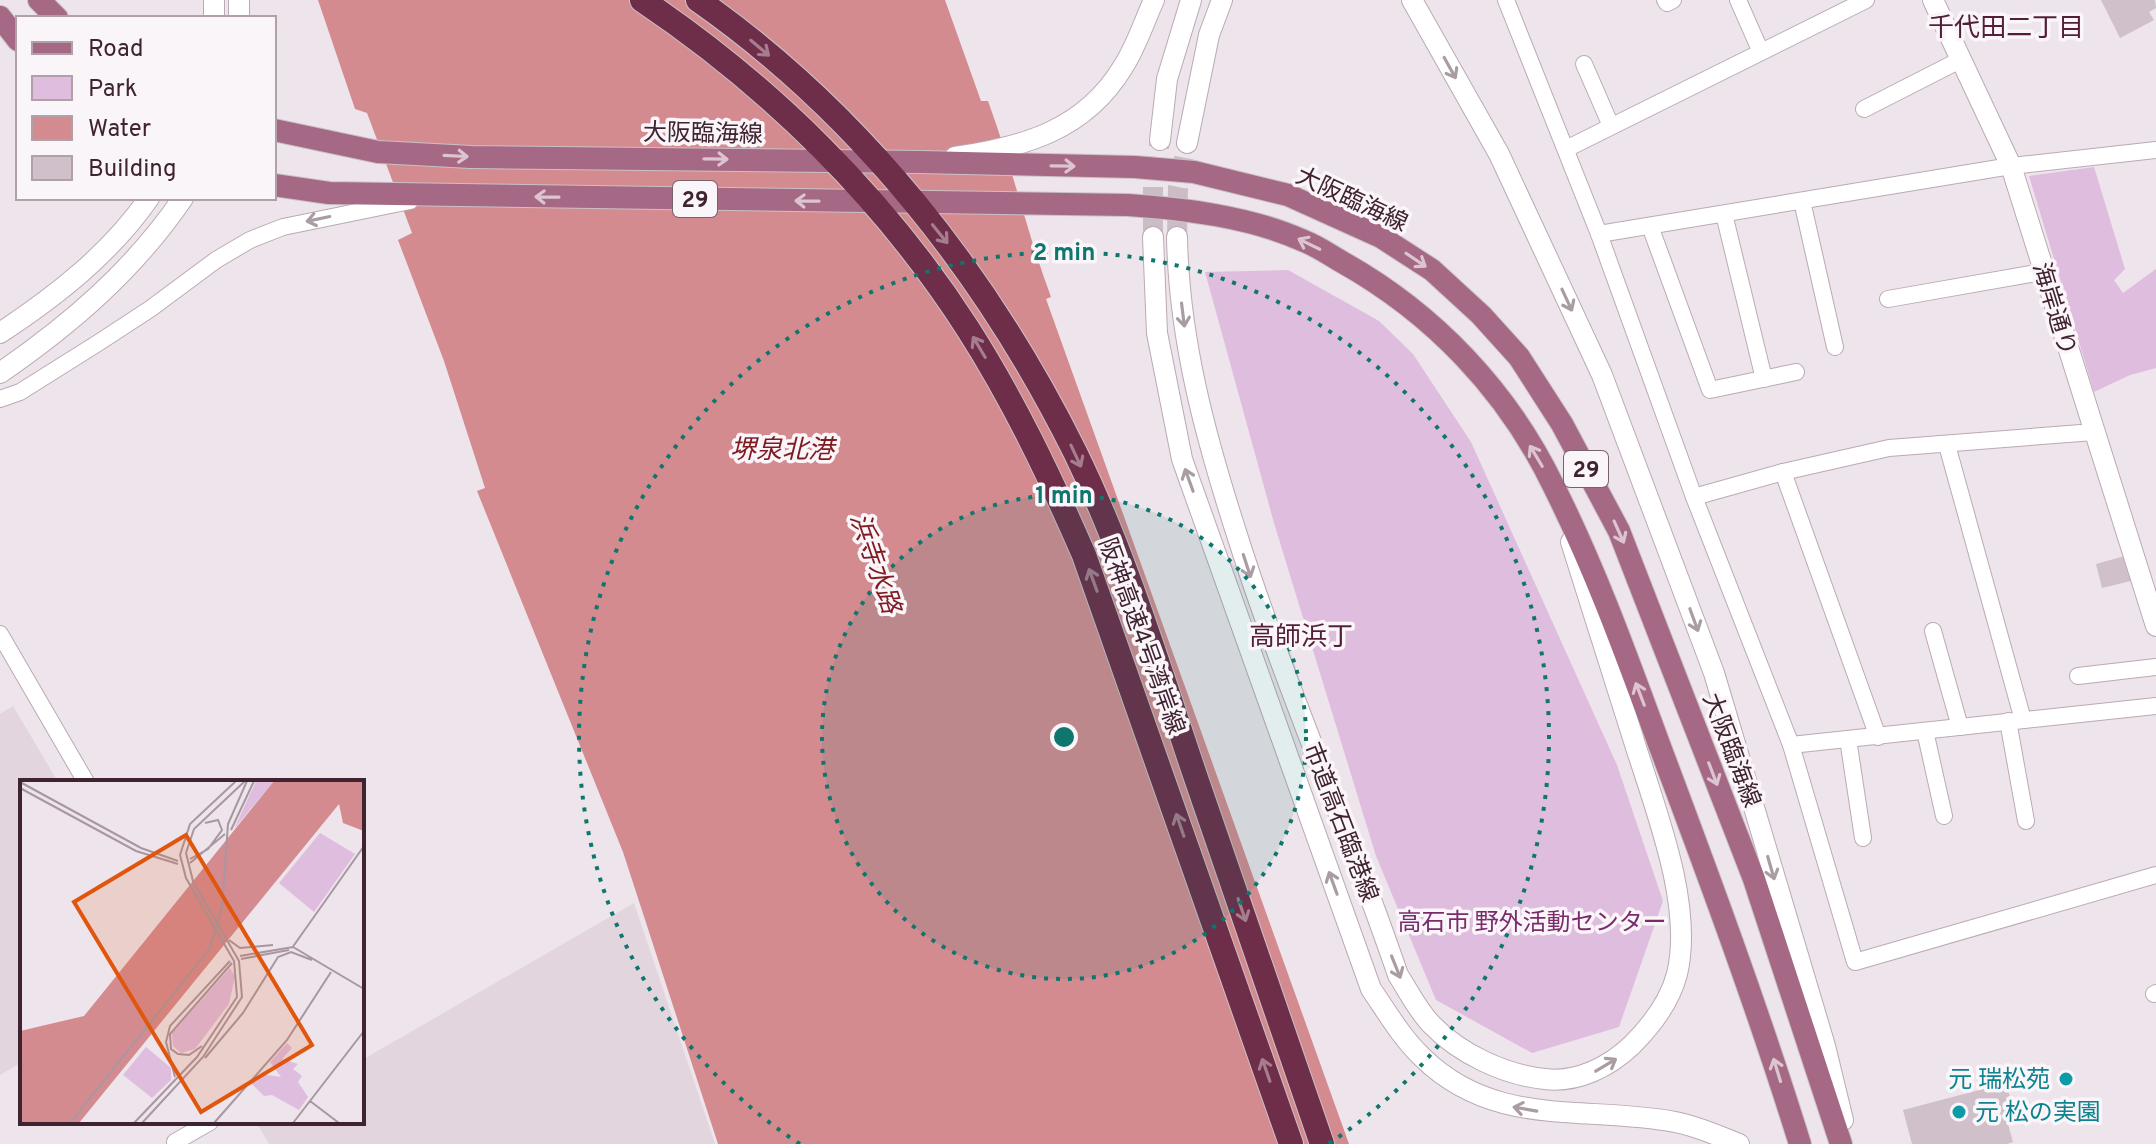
<svg xmlns="http://www.w3.org/2000/svg" width="2156" height="1144" font-family="Overpass,'Noto Sans JP',sans-serif">
<style>
.built{fill:#e2d5dd}
.green{fill:#dfbdde}
.water{fill:#d48b90}
.building{fill:#cfc0ca}
.lines{fill:none;stroke-linecap:round;stroke-linejoin:round}
.tertiary-tunnel{stroke:#cbbdc6;stroke-width:20;stroke-dasharray:20 10;stroke-linecap:butt}
.minor-casing{stroke:#baaab3;stroke-width:18}
.tertiary-casing{stroke:#baaab3;stroke-width:22}
.primary-casing{stroke:#cac1c5;stroke-width:24}
.motorway-casing{stroke:#cac1c5;stroke-width:26}
.minor{stroke:#fff;stroke-width:16}
.tertiary{stroke:#fff;stroke-width:20}
.primary{stroke:#a56885;stroke-width:22}
.motorway{stroke:#6e2d49;stroke-width:24}
.oneway{stroke:#a67d8f}
.oneway2{stroke:#a99ca2}
.oneway3{stroke:#dcc4d0}
.ring{fill:none;stroke:#0f766e;stroke-width:4;stroke-dasharray:4 8}
.culture-dot{fill:#0f9aa8;stroke:#faf5f9;stroke-width:3}
.labels{text-anchor:middle;stroke-width:7;stroke-linejoin:round;paint-order:stroke}
.shield{fill:#faf5f9;stroke:#78626d;stroke-width:2}
.shield-label{font-size:22px;font-weight:bold;fill:#402331}
.street-label{font-size:24px;fill:#402331;stroke:#faf5f9}
.park-label{font-size:24px;fill:#792b6c;stroke:#faf5f9}
.culture-label{font-size:24px;fill:#0d838f;stroke:#faf5f9;text-anchor:end}
.neighbourhood-label{font-size:26px;fill:#531e37;stroke:#faf5f9}
.water-label{font-size:26px;font-style:italic;fill:#7f1a20;stroke:#faf5f9}
.inset-road{fill:none;stroke:#a897a1;stroke-width:2}
.view{fill:#e0560e;fill-opacity:0.15;stroke:#e0560e;stroke-width:4}
.inset-edge{fill:none;stroke:#402331;stroke-width:4}
.centre{fill:#0f766e;stroke:#faf5f9;stroke-width:4}
.ring-label{font-size:24px;text-anchor:middle;font-weight:bold;fill:#0f766e;stroke:#faf5f9;stroke-width:7;stroke-linejoin:round;paint-order:stroke}
</style>
<rect width="100%" height="100%" fill="#eee4eb"/>
<g class="built">
<path d="M 13,706 L 58,782 L 22,782 L 22,1062 L 0,1075 L 0,714 Z"/>
<path d="M 634,903 L 715,1144 L 269,1144 L 256,1122 L 362,1122 L 362,1060 Z"/>
</g>
<g class="green">
<path d="M 2094,167 L 2125,269 L 2114,280 L 2123,293 L 2156,269 L 2156,368 L 2130,375 L 2094,392 L 2029,176 Z"/>
<path d="M 1288,270 L 1379,321 L 1413,354 L 1471,442 L 1617,765 L 1663,901 L 1619,1027 L 1532,1053 L 1436,1000 L 1376,856 L 1274,523 L 1205,272 Z"/>
</g>
<path class="water" d="M 318,0 L 945,0 L 981,101 L 988,101 C 1012,166 1027,233 1051,297 L 1046,299 L 1349,1144 L 718,1144 L 623,852 L 477,491 L 485,488 L 444,361 L 398,240 L 412,233 L 367,113 L 355,109 Z"/>
<g class="building">
<path d="M 2101,0 L 2155,0 L 2156,8 L 2149,12 L 2154,20 L 2120,38 Z"/>
<path d="M 2125,556 L 2131,581 L 2102,588 L 2096,564 Z"/>
<path d="M 2006,1083 L 2015,1115 L 2006,1117 L 2013,1142 L 2007,1144 L 1912,1144 L 1903,1110 Z"/>
</g>
<g class="lines">
<g class="tertiary-tunnel">
<path d="M 1153,237 L 1153,187 L 1160,140"/>
<path d="M 1177,237 L 1178,188 L 1187,143"/>
</g>
<defs>
<g id="minor">
<path d="M 1506,0 L 1599,234 L 1694,497 L 1791,745 L 1855,962 L 2156,875"/>
<path d="M 1665,0 L 1667,3 L 1673,0"/>
<path d="M 1738,0 L 1760,50"/>
<path d="M 1584,64 L 1611,126"/>
<path d="M 1864,109 L 1962,59"/>
<path d="M 1566,149 L 1866,0"/>
<path d="M 1802,201 L 1835,347"/>
<path d="M 1724,214 L 1764,379"/>
<path d="M 1650,226 L 1710,390 L 1796,372"/>
<path d="M 1599,234 L 2011,166 L 2156,150"/>
<path d="M 1888,299 L 2036,273"/>
<path d="M 0,399 L 20,392 L 98,343 L 150,309 L 216,260 L 250,240 L 283,227 L 410,201"/>
<path d="M 1947,445 L 2023,720"/>
<path d="M 1783,472 L 1878,737"/>
<path d="M 1694,497 L 1783,472 L 1889,448 L 2094,432"/>
<path d="M 1933,631 L 1960,727"/>
<path d="M 0,634 L 86,782"/>
<path d="M 2078,676 L 2156,667"/>
<path d="M 2008,721 L 2026,821"/>
<path d="M 1925,731 L 1944,816"/>
<path d="M 1848,739 L 1863,838"/>
<path d="M 1791,745 L 2156,706"/>
<path d="M 2154,994 L 2156,993"/>
<path d="M 175,1142 L 210,1122"/>
</g>
<g id="tertiary">
<path d="M 1412,0 L 1499,154 L 1602,375 L 1714,673 L 1825,1046 L 1843,1120"/>
<path d="M 1933,0 L 2011,166 L 2156,626"/>
<path d="M 214,18 L 214,0"/>
<path d="M 239,18 L 239,0"/>
<path d="M 1160,140 L 1167,79 L 1191,0"/>
<path d="M 1187,143 L 1209,35 L 1222,0"/>
<path d="M 955,157 C 1024,147 1085,130 1123,67 C 1136,47 1144,22 1154,0"/>
<path d="M 1153,237 L 1157,333 L 1182,459 L 1371,989 C 1387,1012 1401,1037 1422,1057 C 1495,1129 1585,1105 1675,1122 C 1697,1126 1719,1136 1739,1144"/>
<path d="M 1177,237 C 1179,341 1206,439 1238,538 C 1285,686 1348,828 1398,975 C 1409,992 1418,1011 1432,1025 C 1460,1054 1505,1075 1545,1079 C 1577,1083 1609,1067 1632,1045 C 1651,1026 1670,1001 1677,974 C 1694,904 1654,806 1633,738 C 1612,673 1592,607 1571,542"/>
<path d="M 0,333 C 56,296 110,254 149,198"/>
<path d="M 0,373 C 71,324 134,270 183,198"/>
</g>
<g id="primary">
<path d="M 39,0 L 57,18"/>
<path d="M 0,17 L 18,40"/>
<path d="M 274,130 L 378,152 L 471,157 L 921,162 L 1135,167 L 1194,172 L 1288,195 L 1381,237 L 1432,270 L 1481,315 L 1519,357 L 1562,424 L 1619,531 L 1754,879 L 1841,1144"/>
<path d="M 274,185 L 329,193 L 1128,205 C 1186,209 1251,217 1304,241 C 1317,246 1330,255 1342,262 C 1433,313 1507,390 1553,485 C 1595,568 1627,657 1659,744 C 1709,877 1758,1009 1800,1144"/>
</g>
<g id="motorway">
<path d="M 642,0 C 770,86 884,198 968,329 C 1014,401 1050,477 1084,555 L 1291,1144"/>
<path d="M 698,0 C 861,114 987,275 1075,452 C 1126,556 1159,669 1196,778 C 1238,900 1280,1022 1322,1144"/>
</g>
</defs>
<use href="#minor" class="minor-casing"/>
<use href="#tertiary" class="tertiary-casing"/>
<use href="#primary" class="primary-casing"/>
<use href="#motorway" class="motorway-casing"/>
<use href="#minor" class="minor"/>
<use href="#tertiary" class="tertiary"/>
<use href="#primary" class="primary"/>
<use href="#motorway" class="motorway"/>
</g>
<defs><path id="oneway-shaft" d="M-6 0H5M1.5-3L5.5 0L1.5 3" fill="none" stroke-width="1.6" stroke-linecap="round" stroke-linejoin="round" transform="scale(2)"/></defs>
<g class="oneway">
<use href="#oneway-shaft" transform="translate(760 48) rotate(40)"/>
<use href="#oneway-shaft" transform="translate(940 234) rotate(51)"/>
<use href="#oneway-shaft" transform="translate(979 347) rotate(-121)"/>
<use href="#oneway-shaft" transform="translate(1076 456) rotate(65)"/>
<use href="#oneway-shaft" transform="translate(1093 580) rotate(-110)"/>
<use href="#oneway-shaft" transform="translate(1180 825) rotate(-109)"/>
<use href="#oneway-shaft" transform="translate(1242 910) rotate(71)"/>
<use href="#oneway-shaft" transform="translate(1266 1070) rotate(-109)"/>
</g>
<g class="oneway2">
<use href="#oneway-shaft" transform="translate(1450 68) rotate(61)"/>
<use href="#oneway-shaft" transform="translate(318 219) rotate(168)"/>
<use href="#oneway-shaft" transform="translate(1567 300) rotate(65)"/>
<use href="#oneway-shaft" transform="translate(1183 315) rotate(83)"/>
<use href="#oneway-shaft" transform="translate(1189 480) rotate(-110)"/>
<use href="#oneway-shaft" transform="translate(1247 566) rotate(72)"/>
<use href="#oneway-shaft" transform="translate(1694 620) rotate(70)"/>
<use href="#oneway-shaft" transform="translate(1771 868) rotate(74)"/>
<use href="#oneway-shaft" transform="translate(1333 883) rotate(-110)"/>
<use href="#oneway-shaft" transform="translate(1396 967) rotate(68)"/>
<use href="#oneway-shaft" transform="translate(1606 1065) rotate(-31)"/>
<use href="#oneway-shaft" transform="translate(1525 1109) rotate(-170)"/>
</g>
<g class="oneway3">
<use href="#oneway-shaft" transform="translate(456 156) rotate(3)"/>
<use href="#oneway-shaft" transform="translate(716 159) rotate(1)"/>
<use href="#oneway-shaft" transform="translate(1063 166) rotate(1)"/>
<use href="#oneway-shaft" transform="translate(547 197) rotate(-179)"/>
<use href="#oneway-shaft" transform="translate(807 201) rotate(-179)"/>
<use href="#oneway-shaft" transform="translate(1309 244) rotate(-154)"/>
<use href="#oneway-shaft" transform="translate(1416 260) rotate(34)"/>
<use href="#oneway-shaft" transform="translate(1536 456) rotate(-121)"/>
<use href="#oneway-shaft" transform="translate(1619 532) rotate(66)"/>
<use href="#oneway-shaft" transform="translate(1640 694) rotate(-111)"/>
<use href="#oneway-shaft" transform="translate(1713 774) rotate(69)"/>
<use href="#oneway-shaft" transform="translate(1777 1070) rotate(-107)"/>
</g>
<circle cx="1064" cy="737" r="242" fill="#0f766e" fill-opacity=".12"/>
<g class="ring">
<circle cx="1064" cy="737" r="242"/>
<path d="M800 1144A485 485 0 1 1 1328 1144"/>
</g>
<g class="culture-dot">
<circle cx="2066" cy="1079" r="8"/>
<circle cx="1959" cy="1112" r="8"/>
</g>
<g class="labels">
<g class="shield">
<rect x="673" y="181" width="44" height="36" rx="6"/>
<rect x="1564" y="451" width="44" height="36" rx="6"/>
</g>
<g class="shield-label">
<text x="695" y="207">29</text>
<text x="1586" y="477">29</text>
</g>
<g class="street-label">
<text transform="translate(703 133) rotate(1)" y="8">大阪臨海線</text>
<text transform="translate(1352 199) rotate(25)" y="8">大阪臨海線</text>
<text transform="translate(2055 309) rotate(73)" y="8">海岸通り</text>
<text transform="translate(1142 636) rotate(70)" y="8">阪神高速4号湾岸線</text>
<text transform="translate(1732 750) rotate(69)" y="8">大阪臨海線</text>
<text transform="translate(1341 822) rotate(69)" y="8">市道高石臨港線</text>
</g>
<g class="park-label">
<text x="1532" y="930">高石市 野外活動センター</text>
</g>
<g class="culture-label">
<text x="2050" y="1087">元 瑞松苑</text>
<text x="1975" y="1120" text-anchor="start">元 松の実園</text>
</g>
<g class="neighbourhood-label">
<text x="2006" y="36">千代田二丁目</text>
<text x="1301" y="645">高師浜丁</text>
</g>
<g class="water-label">
<text x="782" y="458">堺泉北港</text>
<text transform="translate(876 563) rotate(71)" y="9">浜寺水路</text>
</g>
</g>
<g transform="translate(20 780)">
<rect width="344" height="344" fill="#eee4eb"/>
<path d="M 236,1 L 254,1 L 214,49 ZM 300,53 L 335,74 L 294,132 L 259,103 ZM 210,188 L 215,196 L 209,224 L 175,269 L 161,273 L 153,266 L 152,253 ZM 267,263 L 272,268 L 262,279 L 278,284 L 273,289 L 282,296 L 278,302 L 288,317 L 279,330 L 252,315 L 244,316 L 231,303 L 240,294 L 261,297 L 250,282 ZM 126,267 L 151,288 L 151,300 L 132,318 L 103,295 Z" fill="#dfbdde"/>
<path d="M 254,1 L 344,1 L 344,51 L 323,43 L 319,24 L 59,343 L 0,343 L 0,251 L 64,236 Z" fill="#d48b90"/>
<path class="inset-road" d="M 0,2 L 121,68 L 158,81M 0,8 L 116,71 L 158,84M 211,50 L 234,1M 170,79 L 188,69 L 202,50 L 198,40 L 185,43M 170,83 L 205,54M 209,160 L 220,168 L 253,165M 272,168 L 344,66M 220,176 L 273,167 L 344,209M 221,179 L 269,170M 182,266 L 169,275 L 158,274 L 151,269 L 150,254 L 212,183M 185,278 L 223,233 L 258,177 L 271,172 L 292,180M 155,297 L 146,262 L 150,246 L 210,181M 290,321 L 319,343M 50,343 L 190,168 L 202,127 L 208,44 L 227,1M 114,343 L 177,277 L 217,217 L 214,181 L 166,98 L 160,75 L 170,44 L 216,1M 122,343 L 183,277 L 222,217 L 219,181 L 173,101 L 166,73 L 174,49 L 225,1M 194,343 L 267,260 L 311,192M 273,343 L 344,251"/>
<path class="view" d="M 166,55 L 292,265 L 181,332 L 54,122 Z"/>
<rect width="344" height="344" class="inset-edge"/>
</g>
<circle cx="1064" cy="737" r="12" class="centre"/>
<g class="ring-label">
<text x="1064" y="260">2 min</text>
<text x="1064" y="503">1 min</text>
</g>
<rect x="16" y="16" width="260" height="184" fill="#faf5f9" stroke="#b0a1a9" stroke-width="2"/>
<rect x="32" y="42" width="40" height="12" fill="#a56885" stroke="#b0a1a9" stroke-width="2"/>
<text x="88" y="56" font-size="24" fill="#402331">Road</text>
<rect x="32" y="76" width="40" height="24" fill="#dfbdde" stroke="#b0a1a9" stroke-width="2"/>
<text x="88" y="96" font-size="24" fill="#402331">Park</text>
<rect x="32" y="116" width="40" height="24" fill="#d48b90" stroke="#b0a1a9" stroke-width="2"/>
<text x="88" y="136" font-size="24" fill="#402331">Water</text>
<rect x="32" y="156" width="40" height="24" fill="#cfc0ca" stroke="#b0a1a9" stroke-width="2"/>
<text x="88" y="176" font-size="24" fill="#402331">Building</text>
</svg>
